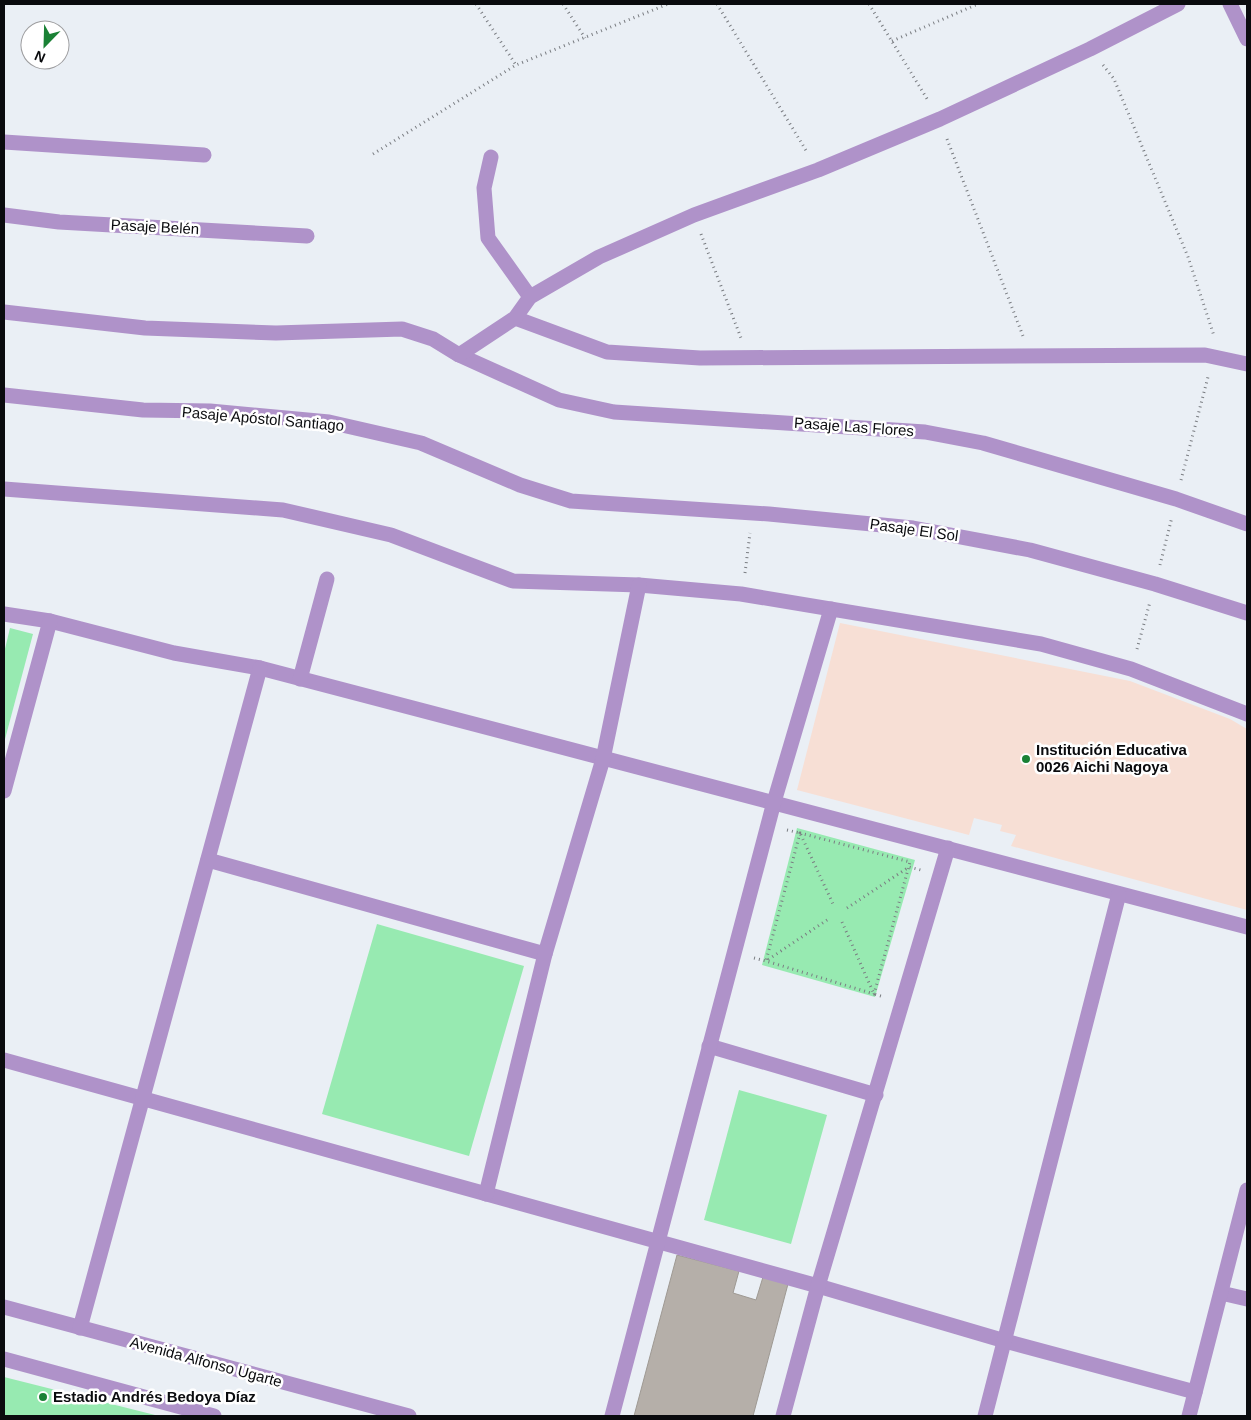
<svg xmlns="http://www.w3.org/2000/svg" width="1251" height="1420" font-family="Helvetica,sans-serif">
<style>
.education{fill:#f7dfd5}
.green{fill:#97eab1}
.building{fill:#b5afa9;stroke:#9e9993}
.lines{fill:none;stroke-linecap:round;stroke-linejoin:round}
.path{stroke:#7a7d82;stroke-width:3;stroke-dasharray:1 4;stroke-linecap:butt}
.minor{stroke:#af92c9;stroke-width:15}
.poi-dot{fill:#1a8135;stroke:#fff;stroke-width:2}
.labels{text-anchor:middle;stroke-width:5;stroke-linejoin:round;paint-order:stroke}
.street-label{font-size:15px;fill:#0a0b0e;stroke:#fff}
.poi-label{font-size:15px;font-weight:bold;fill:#0a0b0e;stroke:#fff;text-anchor:start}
</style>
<rect width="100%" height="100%" fill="#eaeff5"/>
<path class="education" d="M 840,623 L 1130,681 L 1230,719 L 1247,729 L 1247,910 L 1011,846 L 1016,835 L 1000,831 L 1002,825 L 974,818 L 969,835 L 797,790 Z"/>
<g class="green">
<path d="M 10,628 L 33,634 L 4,743 L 4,653 Z"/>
<path d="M 797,828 L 915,860 L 875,997 L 762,965 Z"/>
<path d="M 377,924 L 524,966 L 469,1156 L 322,1114 Z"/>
<path d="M 739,1090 L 827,1115 L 791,1244 L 704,1220 Z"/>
<path d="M 4,1377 L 159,1416 L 4,1416 Z"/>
</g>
<path class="building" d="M 677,1255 L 739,1271 L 733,1293 L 756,1300 L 763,1277 L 788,1284 L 753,1416 L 634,1416 Z"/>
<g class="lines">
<g class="path">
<path d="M 476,4 L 516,65"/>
<path d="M 563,4 L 585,38"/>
<path d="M 717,4 L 807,152"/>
<path d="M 869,4 L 929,102"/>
<path d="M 892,41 L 978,4"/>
<path d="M 1103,65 L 1114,79 L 1188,257 L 1214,336"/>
<path d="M 947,139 L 1023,336"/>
<path d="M 373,154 L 516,65 L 668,4"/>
<path d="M 701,234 L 741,338"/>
<path d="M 1181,480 L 1208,377"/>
<path d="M 1160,565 L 1172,517"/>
<path d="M 745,573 L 750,533"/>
<path d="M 1137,649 L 1150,602"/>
<path d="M 787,830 L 800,833 L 833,904"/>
<path d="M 800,833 L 910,862 L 874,994 L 766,961 Z"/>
<path d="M 847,908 L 909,867 L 921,870"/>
<path d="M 842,922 L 874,994 L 884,997"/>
<path d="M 754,958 L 766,961 L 830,918"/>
</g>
<g class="minor">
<path d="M 1230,4 L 1247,39"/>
<path d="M 4,142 L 204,155"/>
<path d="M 491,157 L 484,188 L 488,238 L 530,297"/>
<path d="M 4,215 L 59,222 L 307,236"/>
<path d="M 4,312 L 145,328 L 276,333 L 402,329 L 433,339 L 459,355 L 559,400 L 614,412 L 925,432 L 983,443 L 1176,499 L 1247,524"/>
<path d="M 515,318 L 607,352 L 700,358 L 1205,355 L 1247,364"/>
<path d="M 459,355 L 515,318 L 530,297 L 599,257 L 694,215 L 818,170 L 940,119 L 1090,49 L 1178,4"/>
<path d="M 4,395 L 143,410 L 210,411 L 329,422 L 421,443 L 520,485 L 571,501 L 769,514 L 913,528 L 1030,550 L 1155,584 L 1247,613"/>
<path d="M 4,489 L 283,510 L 391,535 L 513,581 L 639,585 L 741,594 L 1041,644 L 1131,669 L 1247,714"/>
<path d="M 4,614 L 50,621 L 174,653 L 260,668 L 1247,927"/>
<path d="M 300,679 L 327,579"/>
<path d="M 4,791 L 50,621"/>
<path d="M 208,860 L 545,954"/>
<path d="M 709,1046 L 876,1095"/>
<path d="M 4,1060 L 818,1286 L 1005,1341 L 1195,1392"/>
<path d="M 486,1194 L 545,954 L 603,759 L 639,585"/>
<path d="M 1221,1293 L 1247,1299"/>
<path d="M 4,1307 L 409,1416"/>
<path d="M 80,1328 L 260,668"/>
<path d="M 4,1359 L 214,1416"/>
<path d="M 612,1416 L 774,802 L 831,609"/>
<path d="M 783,1416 L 818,1286 L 948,848"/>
<path d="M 985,1416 L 1119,894"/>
<path d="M 1189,1416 L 1247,1190"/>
</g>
</g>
<g class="poi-dot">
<circle cx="1026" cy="759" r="5"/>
<circle cx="43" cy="1397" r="5"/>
</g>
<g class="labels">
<g class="street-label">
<text transform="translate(155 227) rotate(3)" y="5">Pasaje Belén</text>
<text transform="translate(263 419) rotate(5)" y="5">Pasaje Apóstol Santiago</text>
<text transform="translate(854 427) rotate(4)" y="5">Pasaje Las Flores</text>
<text transform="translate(914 530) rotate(8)" y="5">Pasaje El Sol</text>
<text transform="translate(206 1362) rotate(15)" y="5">Avenida Alfonso Ugarte</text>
</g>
<g class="poi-label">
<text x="1036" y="755">Institución Educativa<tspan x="1036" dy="17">0026 Aichi Nagoya</tspan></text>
<text x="53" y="1402">Estadio Andrés Bedoya Díaz</text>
</g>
</g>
<rect width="1251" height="1420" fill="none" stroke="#0a0b0e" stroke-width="10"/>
<g transform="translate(45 45) rotate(203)"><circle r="24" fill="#ffffff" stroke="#9d9d9f"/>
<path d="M0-4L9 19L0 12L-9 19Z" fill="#1a8135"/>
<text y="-8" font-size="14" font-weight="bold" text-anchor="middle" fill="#0a0b0e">N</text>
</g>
</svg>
